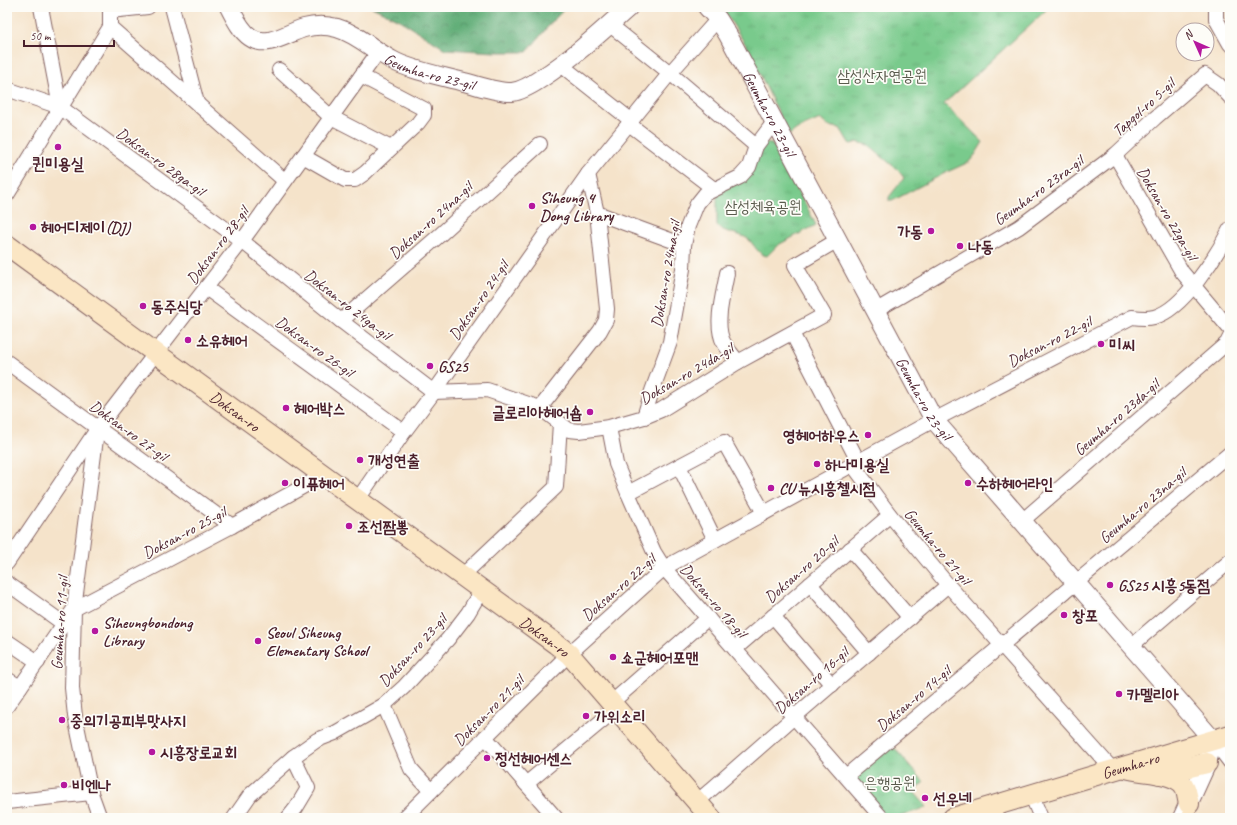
<svg xmlns="http://www.w3.org/2000/svg" width="1237" height="825" font-family="Caveat,'Poor Story',sans-serif">
<style>
.grass{fill:url(#grass-tufts);stroke:#62745c}
.forest{fill:url(#forest-crowns);stroke:#566652}
.lines{fill:none;stroke-linecap:round;stroke-linejoin:round}
.minor-casing{stroke:#866463;stroke-width:16}
.tertiary-casing{stroke:#866463;stroke-width:20}
.secondary-casing{stroke:#866463;stroke-width:22}
.minor{stroke:#fff;stroke-width:14}
.tertiary{stroke:#fff;stroke-width:18}
.secondary{stroke:#fbe6c4;stroke-width:20}
.poi-dot{fill:#b5179e;stroke:#fdfcf7;stroke-width:1.5}
.labels{text-anchor:middle;stroke-width:3.5;stroke-linejoin:round;paint-order:stroke}
.street-label{font-size:16px;fill:#4a1f2b;stroke:#fdfcf7}
.park-label{font-size:16px;fill:#5a5b4d;stroke:#fdfcf7}
.poi-label{font-size:16px;font-weight:bold;fill:#4a1f2b;stroke:#fdfcf7;text-anchor:start}
</style>
<defs>
<pattern id="grass-tufts" width="24" height="20" patternUnits="userSpaceOnUse"><rect width="24" height="20" fill="#79ca8c"/><path d="M3 7l-1-3M5 7V3M7 7l1-3M15 17l-1-3M17 17v-4M19 17l1-3" fill="none" stroke="#6aad79"/></pattern>
<pattern id="forest-crowns" width="20" height="18" patternUnits="userSpaceOnUse"><rect width="20" height="18" fill="#62ae78"/><path d="M2 6a3 3 0 1 1 6 0M12 15a3 3 0 1 1 6 0" fill="none" stroke="#538d63"/></pattern>
</defs>
<rect width="100%" height="100%" fill="#fdfcf7"/>
<filter id="ink" filterUnits="userSpaceOnUse"><feTurbulence type="fractalNoise" baseFrequency=".025" numOctaves="2"/><feDisplacementMap in="SourceGraphic" scale="8" xChannelSelector="R" yChannelSelector="G"/><feConvolveMatrix kernelMatrix="1 2 1 2 8 2 1 2 1" color-interpolation-filters="sRGB"/></filter>
<filter id="wash" filterUnits="userSpaceOnUse"><feTurbulence type="fractalNoise" baseFrequency=".012" numOctaves="4" result="noise"/><feDisplacementMap in="SourceGraphic" scale="16" xChannelSelector="R" yChannelSelector="G"/><feGaussianBlur stdDeviation="0.9" result="paint"/><feColorMatrix in="noise" values="0 0 0 0 0 0 0 0 0 0 0 0 0 0 0 0 0 1.4 0 .05"/><feComposite in="paint" operator="in"/></filter>
<g filter="url(#wash)">
<rect width="100%" height="100%" fill="#f5e3ca"/>
<g class="grass">
<path d="M 720,7 L 1047,7 L 1046,10 L 944,104 L 983,142 L 975,155 L 969,162 L 945,173 L 892,201 L 889,201 L 889,197 L 904,178 L 899,171 L 868,145 L 857,142 L 851,144 L 849,143 L 840,128 L 828,126 L 820,119 L 797,129 L 789,135 L 747,47 L 727,15 Z"/>
<path d="M 763,143 L 772,144 L 778,150 L 816,225 L 778,245 L 767,256 C 757,254 755,245 748,239 C 740,233 722,233 717,225 L 717,188 L 732,182 Z"/>
<path d="M 891,744 L 924,782 L 914,792 L 927,807 L 896,818 L 884,816 L 855,780 L 859,772 Z"/>
</g>
<path class="forest" d="M 372,7 L 566,7 L 551,23 L 527,52 L 495,52 L 445,49 L 401,21 Z"/>
</g>
<g filter="url(#ink)">
<g class="lines">
<defs>
<g id="minor">
<path d="M 41,7 L 60,107"/>
<path d="M 172,7 L 197,103"/>
<path d="M 1216,7 L 1216,19 L 1230,44"/>
<path d="M 110,11 L 148,7"/>
<path d="M 609,24 L 670,73 L 756,146"/>
<path d="M 110,27 L 285,181"/>
<path d="M 561,65 L 632,121"/>
<path d="M 279,70 L 331,117 L 391,148"/>
<path d="M 7,89 L 60,107 L 242,241 L 341,321 L 434,392 L 487,390 L 540,408 L 569,430 L 579,431 L 609,427 L 644,417 L 661,410 L 738,362 L 824,315 L 795,265 L 838,240"/>
<path d="M 629,124 L 714,189"/>
<path d="M 1115,155 L 1182,272 L 1230,329"/>
<path d="M 303,156 L 345,180 L 355,180 L 365,173 L 418,123 L 424,115 L 424,109 L 361,76"/>
<path d="M 7,195 L 110,27 L 110,7"/>
<path d="M 597,213 L 684,245"/>
<path d="M 727,273 C 724,292 715,320 722,339 C 725,347 733,355 738,362"/>
<path d="M 206,288 L 404,432"/>
<path d="M 875,311 L 1019,227 L 1115,155 L 1155,118 L 1205,75 L 1218,84 L 1230,97"/>
<path d="M 341,321 L 441,234 L 540,144"/>
<path d="M 792,333 L 858,461"/>
<path d="M 7,362 L 232,526"/>
<path d="M 540,408 L 600,331 L 606,320 L 607,309 L 597,213 L 588,174"/>
<path d="M 644,417 L 652,391 L 670,342 L 683,269 L 684,245 L 688,226 L 697,204 L 705,194 L 740,177 L 749,167 L 756,146 L 774,122"/>
<path d="M 609,427 L 616,464 L 628,493 L 654,552 L 664,568 L 882,818"/>
<path d="M 97,431 L 74,609 L 72,688 L 75,716 L 91,793 L 100,818"/>
<path d="M 852,464 L 890,515 L 948,585 L 1113,770"/>
<path d="M 679,466 L 715,540"/>
<path d="M 628,493 L 724,442 L 764,513"/>
<path d="M 358,499 L 404,432 L 434,392 L 588,174 L 670,73 L 718,19"/>
<path d="M 1022,521 L 1227,343 L 1230,337"/>
<path d="M 850,549 L 910,618"/>
<path d="M 7,563 L 98,428 L 242,241 L 379,51"/>
<path d="M 463,575 L 556,487 L 560,423"/>
<path d="M 7,583 L 64,624"/>
<path d="M 810,584 L 869,653"/>
<path d="M 773,616 L 832,685"/>
<path d="M 7,641 L 38,662"/>
<path d="M 1131,646 L 1230,561"/>
<path d="M 735,649 L 890,515"/>
<path d="M 7,679 L 20,687"/>
<path d="M 611,703 L 708,618"/>
<path d="M 384,705 L 411,769 L 431,791"/>
<path d="M 7,706 L 74,609 L 232,526 L 324,475"/>
<path d="M 485,737 L 556,818"/>
<path d="M 1213,740 L 1230,762"/>
<path d="M 846,776 L 1230,453"/>
<path d="M 526,784 L 616,709"/>
<path d="M 1031,794 L 1041,818"/>
<path d="M 7,802 L 91,793"/>
<path d="M 697,802 L 794,717 L 948,585"/>
<path d="M 234,818 L 250,795 L 293,757 L 317,740 L 335,733 L 384,705 L 404,687 L 448,639 L 468,613 L 482,589"/>
<path d="M 288,818 L 296,808 L 308,788 L 293,757"/>
<path d="M 404,818 L 569,654 L 664,568 L 934,420 L 1132,317 C 1139,318 1147,319 1154,317 C 1183,310 1217,255 1230,229"/>
</g>
<g id="tertiary">
<path id="s1" d="M 229,7 C 234,16 240,30 250,37 C 267,49 287,33 304,28 C 315,25 326,25 337,28 C 358,34 373,50 392,60 C 412,71 442,76 464,82 C 477,85 499,93 512,92 C 522,91 533,84 542,78 C 573,58 601,32 629,7"/>
<path id="s2" d="M 707,7 L 718,19 L 728,35 L 934,420 L 1213,740 L 1207,763 L 1182,818"/>
</g>
<g id="secondary">
<path id="s3" d="M 7,245 L 556,644 L 569,654 L 711,818"/>
<path d="M 1126,768 C 1142,773 1169,771 1182,783 C 1187,788 1187,797 1189,804"/>
<path d="M 1160,774 L 1207,763"/>
<path id="s4" d="M 953,818 L 1230,735"/>
</g>
</defs>
<use href="#minor" class="minor-casing"/>
<use href="#tertiary" class="tertiary-casing"/>
<use href="#secondary" class="secondary-casing"/>
<use href="#minor" class="minor"/>
<use href="#tertiary" class="tertiary"/>
<use href="#secondary" class="secondary"/>
</g>
</g>
<g class="poi-dot">
<circle cx="58" cy="147" r="4"/>
<circle cx="532" cy="206" r="4"/>
<circle cx="33" cy="227" r="4"/>
<circle cx="931" cy="231" r="4"/>
<circle cx="960" cy="246" r="4"/>
<circle cx="143" cy="306" r="4"/>
<circle cx="188" cy="340" r="4"/>
<circle cx="1101" cy="344" r="4"/>
<circle cx="430" cy="366" r="4"/>
<circle cx="286" cy="408" r="4"/>
<circle cx="590" cy="412" r="4"/>
<circle cx="868" cy="435" r="4"/>
<circle cx="360" cy="460" r="4"/>
<circle cx="817" cy="464" r="4"/>
<circle cx="285" cy="483" r="4"/>
<circle cx="968" cy="483" r="4"/>
<circle cx="771" cy="488" r="4"/>
<circle cx="349" cy="526" r="4"/>
<circle cx="1110" cy="585" r="4"/>
<circle cx="1064" cy="615" r="4"/>
<circle cx="95" cy="631" r="4"/>
<circle cx="258" cy="641" r="4"/>
<circle cx="613" cy="657" r="4"/>
<circle cx="1119" cy="694" r="4"/>
<circle cx="586" cy="716" r="4"/>
<circle cx="62" cy="720" r="4"/>
<circle cx="152" cy="752" r="4"/>
<circle cx="487" cy="758" r="4"/>
<circle cx="64" cy="785" r="4"/>
<circle cx="925" cy="798" r="4"/>
</g>
<g class="labels">
<g class="street-label">
<text dy="6" stroke="none"><textPath href="#s1" startOffset="231">Geumha-ro 23-gil</textPath></text>
<text transform="translate(1143 107) rotate(-42)" y="6">Tapgol-ro 5-gil</text>
<text dy="6" stroke="none"><textPath href="#s2" startOffset="124">Geumha-ro 23-gil</textPath></text>
<text transform="translate(161 161) rotate(36)" y="6">Doksan-ro 28ga-gil</text>
<text transform="translate(1038 190) rotate(-36)" y="6">Geumha-ro 23ra-gil</text>
<text transform="translate(1168 213) rotate(60)" y="6">Doksan-ro 22ga-gil</text>
<text transform="translate(430 220) rotate(-42)" y="6">Doksan-ro 24na-gil</text>
<text transform="translate(217 245) rotate(-53)" y="6">Doksan-ro 28-gil</text>
<text transform="translate(665 274) rotate(-80)" y="6">Doksan-ro 24ma-gil</text>
<text transform="translate(478 300) rotate(-55)" y="6">Doksan-ro 24-gil</text>
<text transform="translate(348 304) rotate(38)" y="6">Doksan-ro 24ga-gil</text>
<text transform="translate(1049 341) rotate(-27)" y="6">Doksan-ro 22-gil</text>
<text transform="translate(315 346) rotate(36)" y="6">Doksan-ro 26-gil</text>
<text transform="translate(686 373) rotate(-30)" y="6">Doksan-ro 24da-gil</text>
<text dy="6" stroke="none"><textPath href="#s2" startOffset="448">Geumha-ro 23-gil</textPath></text>
<text dy="6" stroke="none"><textPath href="#s3" startOffset="282">Doksan-ro</textPath></text>
<text transform="translate(1116 417) rotate(-41)" y="6">Geumha-ro 23da-gil</text>
<text transform="translate(129 430) rotate(36)" y="6">Doksan-ro 27-gil</text>
<text transform="translate(1142 505) rotate(-40)" y="6">Geumha-ro 23na-gil</text>
<text transform="translate(184 532) rotate(-28)" y="6">Doksan-ro 25-gil</text>
<text transform="translate(938 546) rotate(50)" y="6">Geumha-ro 21-gil</text>
<text transform="translate(801 569) rotate(-41)" y="6">Doksan-ro 20-gil</text>
<text transform="translate(618 587) rotate(-41)" y="6">Doksan-ro 22-gil</text>
<text transform="translate(714 600) rotate(49)" y="6">Doksan-ro 18-gil</text>
<text transform="translate(59 623) rotate(-86)" y="6">Geumha-ro 11-gil</text>
<text dy="6" stroke="none"><textPath href="#s3" startOffset="665">Doksan-ro</textPath></text>
<text transform="translate(412 650) rotate(-47)" y="6">Doksan-ro 23-gil</text>
<text transform="translate(811 680) rotate(-41)" y="6">Doksan-ro 16-gil</text>
<text transform="translate(913 698) rotate(-40)" y="6">Doksan-ro 14-gil</text>
<text transform="translate(488 710) rotate(-45)" y="6">Doksan-ro 21-gil</text>
<text dy="6" stroke="none"><textPath href="#s4" startOffset="185">Geumha-ro</textPath></text>
</g>
<g class="park-label">
<text x="882" y="81">삼성산자연공원</text>
<text x="763" y="212">삼성체육공원</text>
<text x="890" y="788">은행공원</text>
</g>
<g class="poi-label">
<text x="58" y="169" text-anchor="middle">퀸미용실</text>
<text x="540" y="203">Siheung 4<tspan x="540" dy="18">Dong Library</tspan></text>
<text x="41" y="233">헤어디제이(DJ)</text>
<text x="923" y="237" text-anchor="end">가동</text>
<text x="968" y="252">나동</text>
<text x="151" y="312">동주식당</text>
<text x="196" y="346">소유헤어</text>
<text x="1109" y="350">미씨</text>
<text x="438" y="372">GS25</text>
<text x="294" y="414">헤어박스</text>
<text x="582" y="418" text-anchor="end">글로리아헤어숍</text>
<text x="860" y="441" text-anchor="end">영헤어하우스</text>
<text x="368" y="466">개성연출</text>
<text x="825" y="470">하나미용실</text>
<text x="293" y="489">이퓨헤어</text>
<text x="976" y="489">수하헤어라인</text>
<text x="779" y="494">CU 뉴시흥첼시점</text>
<text x="357" y="532">조선짬뽕</text>
<text x="1118" y="591">GS25 시흥5동점</text>
<text x="1072" y="621">창포</text>
<text x="103" y="628">Siheungbondong<tspan x="103" dy="18">Library</tspan></text>
<text x="266" y="638">Seoul Siheung<tspan x="266" dy="18">Elementary School</tspan></text>
<text x="621" y="663">쇼군헤어포맨</text>
<text x="1127" y="700">카멜리아</text>
<text x="594" y="722">가위소리</text>
<text x="70" y="726">중의기공피부맛사지</text>
<text x="160" y="758">시흥장로교회</text>
<text x="495" y="764">정선헤어센스</text>
<text x="72" y="791">비엔나</text>
<text x="933" y="804">선우네</text>
</g>
</g>
<rect width="1237" height="825" fill="none" stroke="#fdfcf7" stroke-width="24"/>
<g transform="translate(1195 42) rotate(315)"><circle r="19" fill="#fdfcf7" stroke="#b5a4a5"/>
<path d="M0-3L7 15L0 10L-7 15Z" fill="#b5179e"/>
<text y="-6" font-size="11" font-weight="bold" text-anchor="middle" fill="#4a1f2b">N</text>
</g>
<path d="M24 40v6h90v-6" fill="none" stroke="#4a1f2b" stroke-width="2"/>
<text x="30" y="40" font-size="12" fill="#4a1f2b" stroke="#fdfcf7" stroke-width="3" paint-order="stroke">50 m</text>
</svg>
